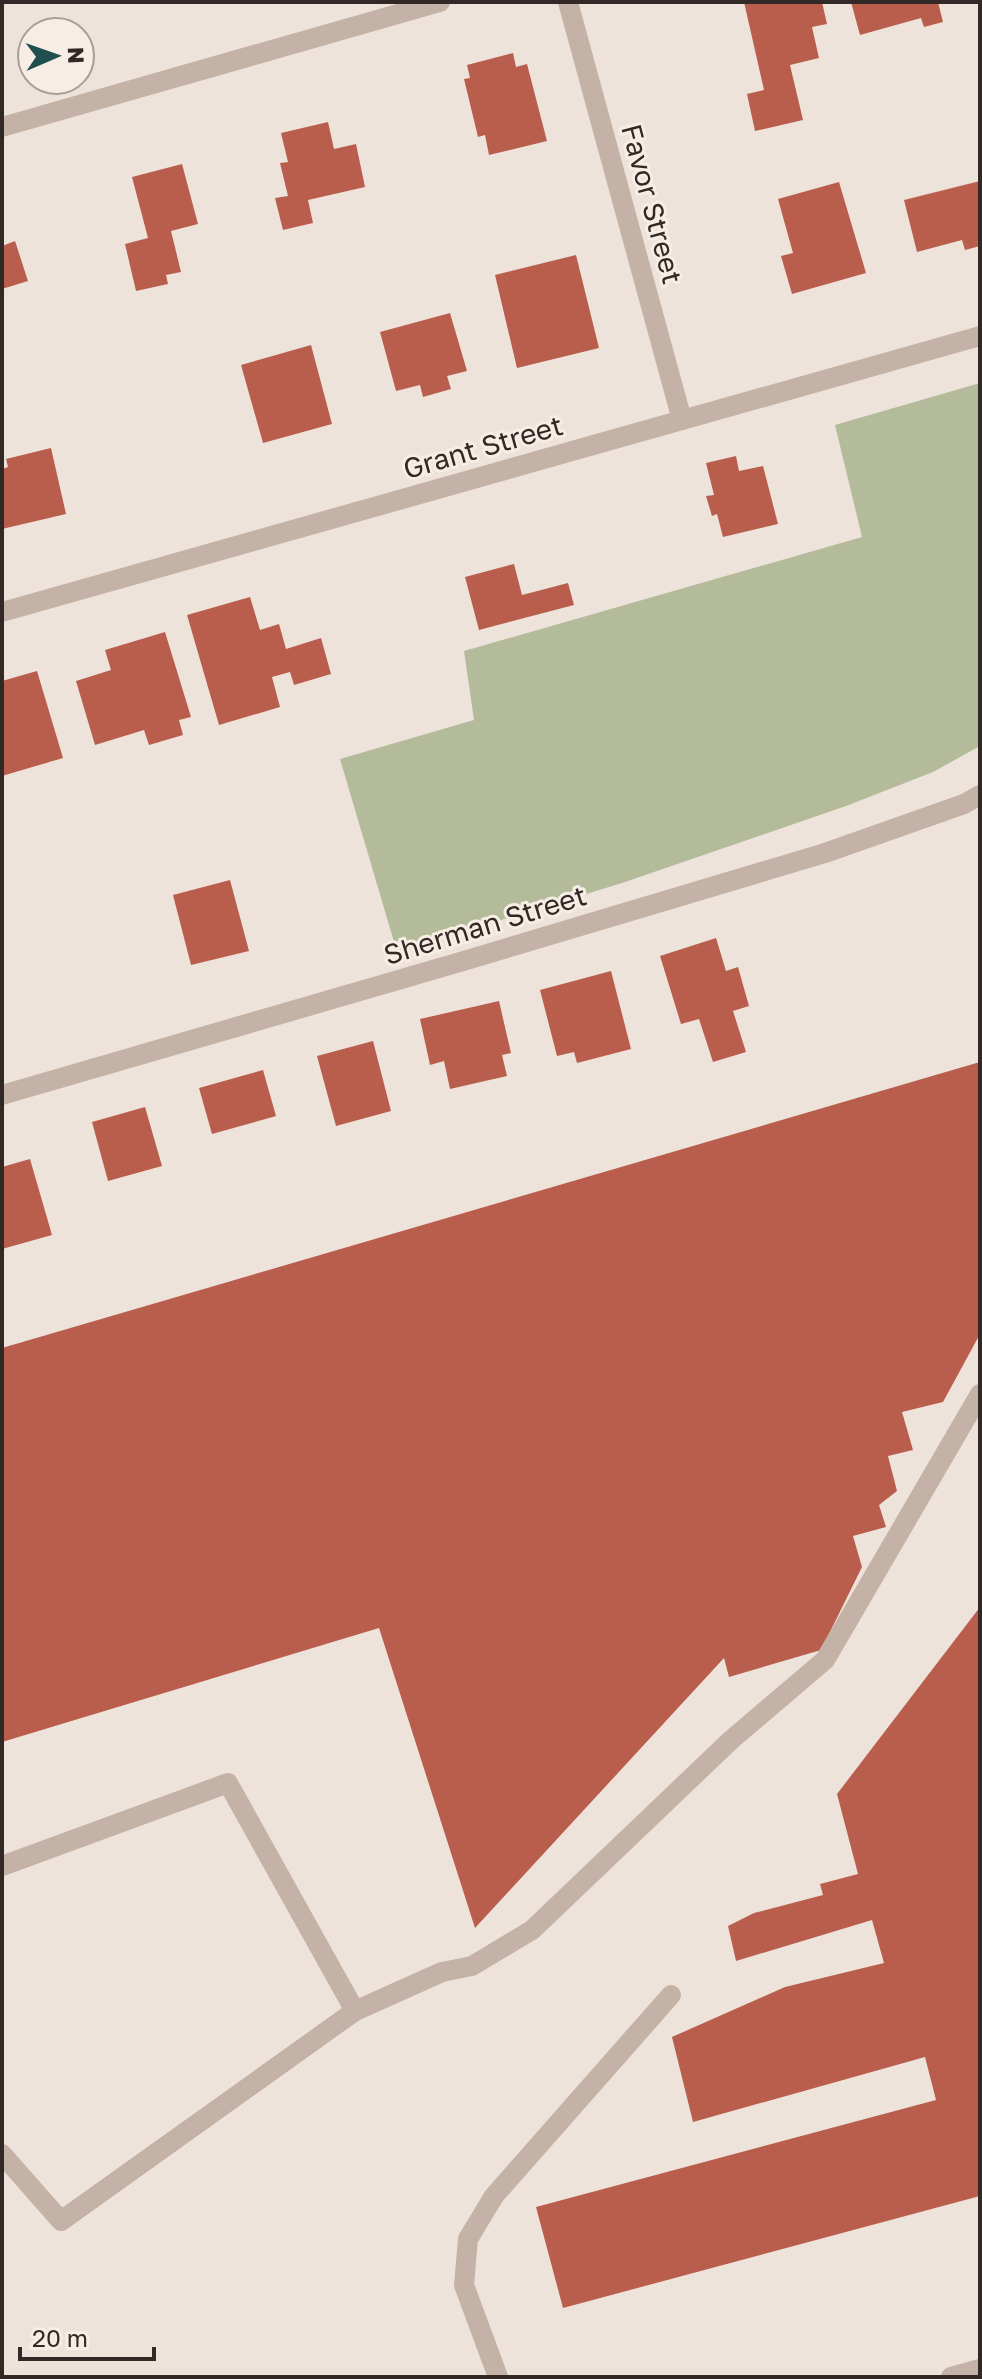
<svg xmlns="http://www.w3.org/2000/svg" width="982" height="2379" font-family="'Golos Text',sans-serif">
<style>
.green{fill:#b3bb9b}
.building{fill:#b95e4d}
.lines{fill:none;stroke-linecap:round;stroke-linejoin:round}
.service{stroke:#c5b2a7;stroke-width:20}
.minor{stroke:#c5b2a7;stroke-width:20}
.tertiary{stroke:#c5b2a7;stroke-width:20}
.labels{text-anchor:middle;stroke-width:6;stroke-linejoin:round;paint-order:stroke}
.street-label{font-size:28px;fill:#322927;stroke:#f7ede5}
</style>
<rect width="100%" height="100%" fill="#eee3da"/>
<path class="green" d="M 980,383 L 980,746 L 933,772 L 846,806 L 622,883 L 397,952 L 340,759 L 474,720 L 464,651 L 862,537 L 835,425 Z"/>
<g class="building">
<path d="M 744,2 L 822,2 L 827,24 L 812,27 L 819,58 L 790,65 L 803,120 L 755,131 L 747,94 L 764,90 Z"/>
<path d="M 851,2 L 938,2 L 943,22 L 924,27 L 921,18 L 860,35 Z"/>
<path d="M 513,53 L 516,67 L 527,64 L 547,141 L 489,155 L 485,135 L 478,137 L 464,79 L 470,78 L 467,65 Z"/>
<path d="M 328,122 L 334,149 L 356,144 L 365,187 L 308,200 L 313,223 L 283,230 L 275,198 L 288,196 L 280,163 L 288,162 L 281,133 Z"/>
<path d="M 182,164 L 198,224 L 171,231 L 181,272 L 166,275 L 168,284 L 136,291 L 125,244 L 148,238 L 132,177 Z"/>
<path d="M 980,181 L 980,246 L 965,250 L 962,240 L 917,252 L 904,200 Z"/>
<path d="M 839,182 L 866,273 L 792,294 L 781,256 L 793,253 L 778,199 Z"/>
<path d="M 15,241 L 28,281 L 2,289 L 2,246 Z"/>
<path d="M 576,255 L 599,348 L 517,368 L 495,275 Z"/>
<path d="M 450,313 L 467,371 L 447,376 L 451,389 L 423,397 L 420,385 L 396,391 L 380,332 Z"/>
<path d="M 311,345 L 332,424 L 263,443 L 241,365 Z"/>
<path d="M 51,448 L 66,514 L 2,529 L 2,469 L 8,467 L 6,459 Z"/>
<path d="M 736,456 L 739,471 L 763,466 L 778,524 L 723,537 L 717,514 L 712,516 L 706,496 L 714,495 L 706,463 Z"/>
<path d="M 514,564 L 522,595 L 568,583 L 574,605 L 479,630 L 465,577 Z"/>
<path d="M 250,597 L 260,630 L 279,624 L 286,649 L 321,638 L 331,674 L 294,685 L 290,672 L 272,677 L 280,707 L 219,725 L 187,615 Z"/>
<path d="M 165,632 L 191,717 L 179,720 L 183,735 L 149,745 L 144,730 L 95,745 L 76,681 L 111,670 L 105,650 Z"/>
<path d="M 37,671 L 63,758 L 2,776 L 2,681 Z"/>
<path d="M 230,880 L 249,951 L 191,965 L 173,895 Z"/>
<path d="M 716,938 L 726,971 L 738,967 L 749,1006 L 733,1011 L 746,1052 L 713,1062 L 699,1019 L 681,1024 L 660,956 Z"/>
<path d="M 611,971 L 631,1049 L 577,1063 L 574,1052 L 557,1056 L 540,990 Z"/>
<path d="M 499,1001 L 511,1053 L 502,1055 L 507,1076 L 450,1089 L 444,1061 L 430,1065 L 420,1019 Z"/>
<path d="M 373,1041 L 391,1111 L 336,1126 L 317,1056 Z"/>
<path d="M 980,1062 L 980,1334 L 943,1402 L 902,1412 L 913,1450 L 888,1456 L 897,1491 L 879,1505 L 886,1527 L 853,1536 L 862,1567 L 821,1650 L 729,1677 L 724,1658 L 475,1928 L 379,1628 L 2,1742 L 2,1348 Z"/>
<path d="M 263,1070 L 276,1116 L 212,1134 L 199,1088 Z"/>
<path d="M 145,1107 L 162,1166 L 108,1181 L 92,1122 Z"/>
<path d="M 30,1159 L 52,1235 L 2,1249 L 2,1167 Z"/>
<path d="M 980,1607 L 980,2196 L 563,2308 L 536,2207 L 936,2100 L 925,2057 L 693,2122 L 672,2037 L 785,1987 L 884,1963 L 872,1920 L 736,1961 L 728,1926 L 754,1913 L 823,1895 L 820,1884 L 858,1874 L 837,1794 Z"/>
</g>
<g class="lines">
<g class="service">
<path d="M 2,1866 L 228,1783 L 355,2011 L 442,1972 L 472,1966 L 532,1930 L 731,1740 L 825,1660 L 980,1394"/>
<path d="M 2,2154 L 61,2221 L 355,2011"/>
<path d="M 498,2377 L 464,2285 L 468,2239 L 494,2196 L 671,1995"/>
<path d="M 951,2377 L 980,2369"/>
</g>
<g class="minor">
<path d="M 568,2 L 682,420"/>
<path d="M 2,127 L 440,2"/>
<path d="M 2,612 L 980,336"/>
</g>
<path class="tertiary" d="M 2,1095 L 460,962 L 825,853 L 964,804 L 980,795"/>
</g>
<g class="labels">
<g class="street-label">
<text transform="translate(652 204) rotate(75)" y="10">Favor Street</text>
<text transform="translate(483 447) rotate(-16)" y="10">Grant Street</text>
<text transform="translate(485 925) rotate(-17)" y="10">Sherman Street</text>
</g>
</g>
<rect width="982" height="2379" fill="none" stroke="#322927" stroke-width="8"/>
<g transform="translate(56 56) rotate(88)"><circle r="38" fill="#f7ede5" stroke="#a89f99" stroke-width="2"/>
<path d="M0-6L14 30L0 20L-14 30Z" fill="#214f4e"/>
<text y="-12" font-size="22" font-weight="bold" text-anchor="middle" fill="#322927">N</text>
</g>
<path d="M20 2347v12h134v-12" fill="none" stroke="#322927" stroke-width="4"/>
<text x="32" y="2347" font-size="24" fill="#322927" stroke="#f7ede5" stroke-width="6" paint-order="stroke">20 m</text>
</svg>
